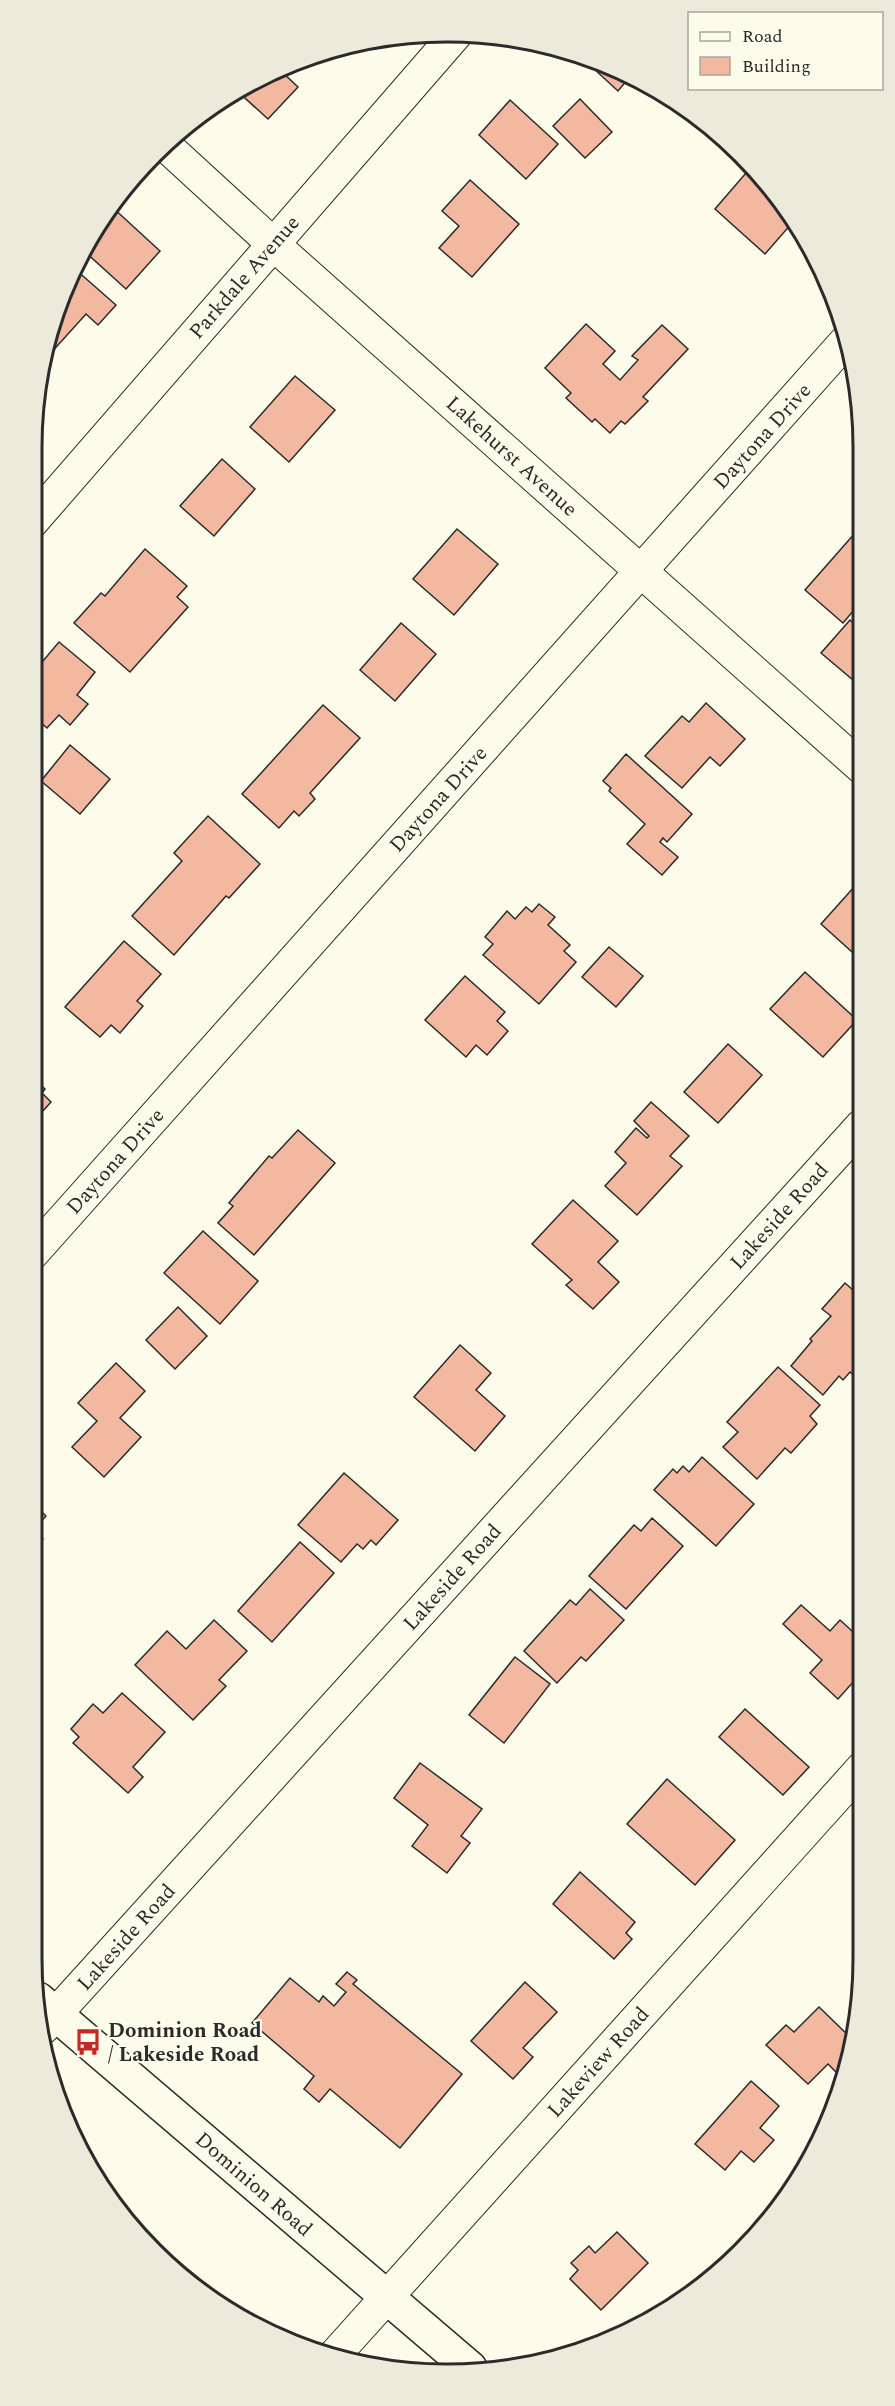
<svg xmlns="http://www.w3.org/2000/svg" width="895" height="2406" font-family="Spectral,serif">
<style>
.building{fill:#f2b8a0;stroke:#2b2b2b;stroke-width:1.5}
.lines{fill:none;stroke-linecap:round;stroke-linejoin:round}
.minor-casing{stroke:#2b2b2b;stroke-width:34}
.secondary-casing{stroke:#2b2b2b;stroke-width:36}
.minor{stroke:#fdfbea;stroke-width:32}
.secondary{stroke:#fdfbea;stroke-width:33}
.labels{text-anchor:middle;stroke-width:4.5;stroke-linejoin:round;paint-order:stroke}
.street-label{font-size:21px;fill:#2b2b2b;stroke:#fdfbea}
.poi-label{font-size:21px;font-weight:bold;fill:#2b2b2b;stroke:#fdfbea;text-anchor:start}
.rim{fill:none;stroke:#2b2b2b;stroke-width:3}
</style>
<rect width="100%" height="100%" fill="#fdfbea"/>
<g class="building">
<path d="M 581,57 L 628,79 L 618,91 Z"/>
<path d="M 281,68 L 280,70 L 298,87 L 268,119 L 236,90 Z"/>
<path d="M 580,99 L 612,132 L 585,158 L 553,126 Z"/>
<path d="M 510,100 L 558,144 L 526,179 L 479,135 Z"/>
<path d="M 752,166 L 760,173 L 793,222 L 765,254 L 715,209 Z"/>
<path d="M 470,180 L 519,224 L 472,277 L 439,248 L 459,226 L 442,211 Z"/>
<path d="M 111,206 L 160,251 L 126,289 L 83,250 Z"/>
<path d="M 75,269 L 116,305 L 98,325 L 86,314 L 49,355 L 44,351 L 46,340 L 70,274 Z"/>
<path d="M 586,324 L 615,351 L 603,364 L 620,380 L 638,360 L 632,356 L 662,325 L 688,349 L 643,397 L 648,401 L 625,424 L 621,421 L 610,433 L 595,419 L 592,422 L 566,398 L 571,393 L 545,368 Z"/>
<path d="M 295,376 L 335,410 L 289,462 L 250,427 Z"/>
<path d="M 222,459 L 255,489 L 214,536 L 180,506 Z"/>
<path d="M 457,529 L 498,564 L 454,615 L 413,579 Z"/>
<path d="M 855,533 L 860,537 L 860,603 L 843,623 L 805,590 Z"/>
<path d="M 145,549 L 187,586 L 177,597 L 188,607 L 130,672 L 74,623 L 101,593 L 105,596 Z"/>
<path d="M 850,620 L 860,629 L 861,672 L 853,680 L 821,653 Z"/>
<path d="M 401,623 L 436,654 L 395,701 L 360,670 Z"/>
<path d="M 59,642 L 95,672 L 77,695 L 88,704 L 70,725 L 59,715 L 47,728 L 32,715 L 32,674 Z"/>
<path d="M 706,703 L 745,739 L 720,766 L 710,757 L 682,788 L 645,756 L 682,716 L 689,722 Z"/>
<path d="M 323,705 L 360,738 L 310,793 L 315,799 L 299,816 L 294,811 L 279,828 L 242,794 Z"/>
<path d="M 70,745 L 110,779 L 80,814 L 41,781 Z"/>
<path d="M 626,754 L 692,814 L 667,842 L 663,838 L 660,842 L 678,857 L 662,875 L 627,844 L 645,824 L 609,791 L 611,788 L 603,781 Z"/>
<path d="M 208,816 L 260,864 L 229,898 L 226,896 L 174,955 L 132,916 L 182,861 L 174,853 Z"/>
<path d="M 855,886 L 861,891 L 861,960 L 821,924 Z"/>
<path d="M 539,904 L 555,917 L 548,925 L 570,945 L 564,951 L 576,962 L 539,1004 L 483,955 L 493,944 L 485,937 L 507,911 L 515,919 L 526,907 L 532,912 Z"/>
<path d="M 124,941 L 161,974 L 137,1001 L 143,1006 L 120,1033 L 111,1025 L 100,1037 L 65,1007 Z"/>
<path d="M 609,947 L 643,976 L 616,1007 L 582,977 Z"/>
<path d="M 805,972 L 857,1020 L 823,1057 L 770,1009 Z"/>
<path d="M 465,976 L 505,1012 L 497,1021 L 508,1031 L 487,1055 L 476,1045 L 466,1057 L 425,1020 Z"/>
<path d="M 728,1044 L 762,1075 L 718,1123 L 684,1092 Z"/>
<path d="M 32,1076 L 45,1089 L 42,1093 L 51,1102 L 32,1123 Z"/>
<path d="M 651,1102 L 689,1136 L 670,1156 L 682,1166 L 637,1215 L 605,1186 L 626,1163 L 615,1152 L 636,1128 L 647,1138 L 649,1136 L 634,1121 Z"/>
<path d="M 298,1130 L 335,1163 L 254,1255 L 218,1223 L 233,1206 L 229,1203 L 269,1156 L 272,1158 Z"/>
<path d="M 573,1200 L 618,1241 L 598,1262 L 619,1282 L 593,1309 L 566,1285 L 572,1280 L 532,1244 Z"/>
<path d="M 203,1231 L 258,1281 L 220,1324 L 164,1273 Z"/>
<path d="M 845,1283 L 862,1298 L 862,1375 L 858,1379 L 850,1372 L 843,1380 L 839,1376 L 823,1395 L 791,1366 L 812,1341 L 810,1339 L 831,1316 L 822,1309 Z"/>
<path d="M 178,1307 L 207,1336 L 175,1369 L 146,1340 Z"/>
<path d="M 460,1345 L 491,1373 L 476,1390 L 505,1416 L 475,1451 L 414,1397 Z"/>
<path d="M 116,1363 L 145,1391 L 120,1418 L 141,1437 L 104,1477 L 72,1447 L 97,1421 L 78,1403 Z"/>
<path d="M 778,1367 L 820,1405 L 810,1416 L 817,1424 L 791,1453 L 785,1448 L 757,1479 L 723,1447 L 738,1432 L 727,1422 Z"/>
<path d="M 702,1457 L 754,1504 L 716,1546 L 654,1490 L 673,1469 L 677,1473 L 683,1466 L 689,1472 Z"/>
<path d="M 344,1473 L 398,1520 L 376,1545 L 371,1540 L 363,1549 L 357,1544 L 341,1562 L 298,1525 Z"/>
<path d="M 32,1503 L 46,1516 L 33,1530 L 43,1539 L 32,1553 Z"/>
<path d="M 652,1518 L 683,1546 L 626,1609 L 589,1576 L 634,1525 L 641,1531 Z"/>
<path d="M 300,1542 L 334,1573 L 272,1642 L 238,1611 Z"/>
<path d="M 590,1589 L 624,1620 L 586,1661 L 581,1657 L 557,1683 L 524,1651 L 570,1600 L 576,1605 Z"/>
<path d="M 801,1605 L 830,1631 L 840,1620 L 863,1641 L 863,1671 L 838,1699 L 810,1673 L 822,1660 L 783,1624 Z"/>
<path d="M 214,1620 L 247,1651 L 219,1680 L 226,1686 L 193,1720 L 135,1665 L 167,1631 L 186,1649 Z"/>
<path d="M 515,1657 L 550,1684 L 504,1743 L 469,1715 Z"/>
<path d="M 122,1693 L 165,1732 L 133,1767 L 143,1777 L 128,1793 L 73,1743 L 79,1737 L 71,1729 L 93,1704 L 103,1713 Z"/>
<path d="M 745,1709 L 809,1767 L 783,1795 L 719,1737 Z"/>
<path d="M 420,1763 L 482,1809 L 461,1836 L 470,1843 L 447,1873 L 412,1846 L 428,1825 L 394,1798 Z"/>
<path d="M 667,1779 L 735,1840 L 695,1885 L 627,1824 Z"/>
<path d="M 32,1808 L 40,1815 L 32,1825 Z"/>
<path d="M 580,1872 L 635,1922 L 626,1933 L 632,1939 L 614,1959 L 553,1904 Z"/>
<path d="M 347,1972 L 357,1980 L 353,1984 L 462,2074 L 400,2148 L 330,2089 L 319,2102 L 304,2089 L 314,2076 L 252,2023 L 290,1978 L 319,2002 L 323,1996 L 334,2006 L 346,1992 L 336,1984 Z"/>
<path d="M 525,1982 L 557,2012 L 523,2048 L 533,2057 L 513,2079 L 471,2041 Z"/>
<path d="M 819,2007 L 853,2040 L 849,2066 L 841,2077 L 828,2064 L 808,2084 L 766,2045 L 786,2025 L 794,2032 Z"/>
<path d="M 751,2081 L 779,2106 L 760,2128 L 774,2140 L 754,2162 L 741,2151 L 725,2170 L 695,2144 Z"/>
<path d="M 617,2232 L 648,2263 L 601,2310 L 570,2279 L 578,2270 L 571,2263 L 589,2246 L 595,2253 Z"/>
</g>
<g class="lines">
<defs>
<g id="minor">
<path d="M 164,144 L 273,244 L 861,767"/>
<path d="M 32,522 L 457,33"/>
<path d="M 32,1254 L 845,342"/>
<path d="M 43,2028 L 862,1125"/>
<path d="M 333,2357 L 863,1767"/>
</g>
<path id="secondary" d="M 38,1999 L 470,2368"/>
</defs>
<use href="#minor" class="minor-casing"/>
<use href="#secondary" class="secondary-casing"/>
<use href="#minor" class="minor"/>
<use href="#secondary" class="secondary"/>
</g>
<defs>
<symbol id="bus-bare" viewBox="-9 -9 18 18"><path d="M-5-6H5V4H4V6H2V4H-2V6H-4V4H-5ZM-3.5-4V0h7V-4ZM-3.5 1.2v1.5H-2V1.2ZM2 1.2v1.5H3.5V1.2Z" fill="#c62828" stroke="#fdfbea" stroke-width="2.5" paint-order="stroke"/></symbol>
</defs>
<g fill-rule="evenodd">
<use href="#bus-bare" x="69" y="2023" width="38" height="38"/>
</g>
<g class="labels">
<g class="street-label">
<text transform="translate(244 277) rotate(-49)" y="7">Parkdale Avenue</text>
<text transform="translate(762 436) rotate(-48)" y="7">Daytona Drive</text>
<text transform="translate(512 456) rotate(42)" y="7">Lakehurst Avenue</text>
<text transform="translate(438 799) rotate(-48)" y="7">Daytona Drive</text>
<text transform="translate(115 1161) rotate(-48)" y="7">Daytona Drive</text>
<text transform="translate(779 1216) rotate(-48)" y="7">Lakeside Road</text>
<text transform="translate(452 1577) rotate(-48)" y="7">Lakeside Road</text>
<text transform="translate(126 1937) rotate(-48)" y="7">Lakeside Road</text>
<text transform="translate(598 2062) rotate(-48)" y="7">Lakeview Road</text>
<text transform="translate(254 2184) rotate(41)" y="7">Dominion Road</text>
</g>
<g class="poi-label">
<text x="108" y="2037">Dominion Road<tspan x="108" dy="24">/ Lakeside Road</tspan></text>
</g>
</g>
<path d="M0 0H895V2406H0ZM447 42H448A405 405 0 0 1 853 447V1959A405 405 0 0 1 448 2364H447A405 405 0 0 1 42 1959V447A405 405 0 0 1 447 42Z" fill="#eceadb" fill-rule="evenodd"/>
<path class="rim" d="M447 42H448A405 405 0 0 1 853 447V1959A405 405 0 0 1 448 2364H447A405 405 0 0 1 42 1959V447A405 405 0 0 1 447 42Z"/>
<rect x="688" y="12" width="195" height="78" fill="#fdfbea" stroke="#a9a89e" stroke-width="1.5"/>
<rect x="700" y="32" width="30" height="9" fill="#fdfbea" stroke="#a9a89e" stroke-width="1.5"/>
<text x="742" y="42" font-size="18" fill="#2b2b2b">Road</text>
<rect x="700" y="57" width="30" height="18" fill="#f2b8a0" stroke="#a9a89e" stroke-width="1.5"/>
<text x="742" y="72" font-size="18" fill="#2b2b2b">Building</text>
</svg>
